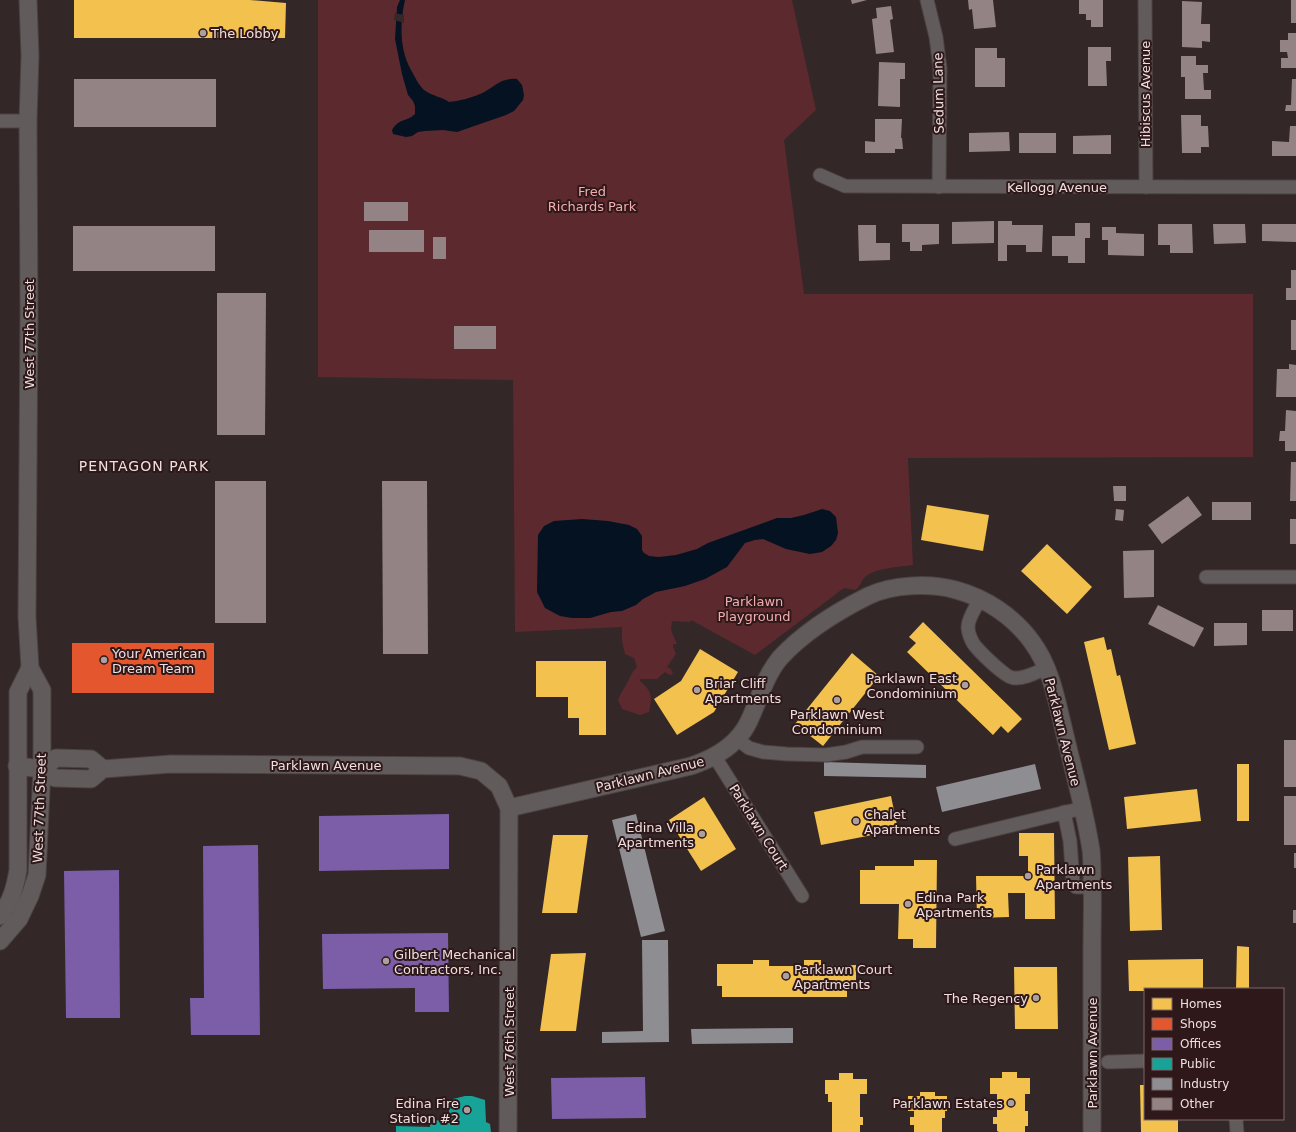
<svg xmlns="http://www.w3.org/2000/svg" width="1296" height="1132" font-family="'DejaVu Sans',sans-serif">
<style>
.green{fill:#5c292e}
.water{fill:#051221}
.pier{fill:#332728}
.homes{fill:#f2c14e}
.shops{fill:#e4572e}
.offices{fill:#7b5ea7}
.public{fill:#17a398}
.industry{fill:#8d8d92}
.building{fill:#948384}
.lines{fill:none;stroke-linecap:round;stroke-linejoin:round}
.minor-casing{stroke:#4c4242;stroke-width:15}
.tertiary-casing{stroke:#4c4242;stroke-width:19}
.minor{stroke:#615b5c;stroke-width:13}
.tertiary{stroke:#615b5c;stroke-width:17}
.poi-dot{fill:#ad9f9f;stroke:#2e1819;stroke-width:1.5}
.labels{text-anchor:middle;stroke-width:4;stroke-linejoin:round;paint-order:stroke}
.poi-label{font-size:13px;fill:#efdfdf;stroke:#2e1819;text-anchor:start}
.street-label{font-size:13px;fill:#efdfdf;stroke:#2e1819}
.park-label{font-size:13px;fill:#f3acb0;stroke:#2e1819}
.neighbourhood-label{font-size:14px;letter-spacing:1px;fill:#efdfdf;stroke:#2e1819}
</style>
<rect width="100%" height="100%" fill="#332728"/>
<path class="green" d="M 318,0 L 792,0 L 816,110 L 784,140 L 804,294 L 1253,294 L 1253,457 L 908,458 L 913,565 C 900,567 873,568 864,578 C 861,582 860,587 855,590 L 844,588 L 755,655 L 691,620 L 690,622 L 672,621 L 671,630 L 677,644 L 673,644 L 673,647 L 676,654 L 667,667 L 671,669 L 673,674 L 670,675 L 665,672 L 657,679 L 640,679 L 640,681 C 653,692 652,697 649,712 L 640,715 L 622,709 L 618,700 C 620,694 623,690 626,685 C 630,678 631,673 637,667 L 634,658 L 625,654 L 622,641 L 622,627 L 515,632 L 513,380 L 318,377 Z"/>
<g class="water">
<path d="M 400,0 L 405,0 C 400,23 399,48 411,70 C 415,77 418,84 424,90 C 432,96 442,97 449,102 C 459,101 471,98 480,94 C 493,89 500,77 517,79 L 522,85 L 524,95 L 523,100 L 514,111 L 506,115 L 457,132 L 443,130 L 425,131 L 418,132 L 412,136 L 406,137 L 393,134 L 392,130 C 399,118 407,122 415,114 L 415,106 L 413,101 L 408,95 L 402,74 L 395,39 L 397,7 Z"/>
<path d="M 822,509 L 830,511 L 836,517 L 838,533 L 836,540 L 831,546 L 822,552 L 810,554 L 786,549 L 763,539 L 755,540 L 745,543 L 727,567 L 705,579 L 685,586 L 656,592 L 643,599 L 636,605 L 622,611 L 611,612 L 590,618 L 572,618 L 560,616 L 545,608 L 537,592 L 538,535 L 544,526 L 554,521 L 582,519 L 608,521 L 629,525 L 637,529 L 642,536 L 642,550 L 644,553 L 649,556 L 659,557 L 676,555 L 697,549 L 708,543 L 777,518 L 791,518 L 804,515 Z"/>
</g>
<path class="pier" d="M 395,13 L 404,15 L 404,23 L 394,20 Z"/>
<g class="homes">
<path d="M 74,0 L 250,0 L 286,3 L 285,38 L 74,38 Z"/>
<path d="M 927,505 L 989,515 L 983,551 L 921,540 Z"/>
<path d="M 1047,544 L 1092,587 L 1067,614 L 1021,571 Z"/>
<path d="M 923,622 L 1022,719 L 1008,733 L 1001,726 L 993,735 L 907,652 L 916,643 L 909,637 Z"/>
<path d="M 1104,637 L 1107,650 L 1111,649 L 1117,676 L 1120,675 L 1136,744 L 1109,750 L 1084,642 Z"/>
<path d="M 700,649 L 738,672 L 714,712 L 677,735 L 654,699 L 681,681 Z"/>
<path d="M 852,653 L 879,676 L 823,746 L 795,724 Z"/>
<path d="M 536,661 L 606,661 L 606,735 L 579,735 L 579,718 L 568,718 L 568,697 L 536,697 Z"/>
<rect x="1237" y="764" width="12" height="57"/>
<path d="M 1197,789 L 1201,821 L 1127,829 L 1124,797 Z"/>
<path d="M 891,796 L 898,830 L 821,845 L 814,812 Z"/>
<path d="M 704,797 L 736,849 L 701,871 L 669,820 Z"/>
<path d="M 1019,833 L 1054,833 L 1055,919 L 1025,919 L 1025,893 L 1008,893 L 1009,917 L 977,918 L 976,876 L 1028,876 L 1028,856 L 1019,856 Z"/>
<path d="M 553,835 L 588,835 L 577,913 L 542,913 Z"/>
<path d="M 1160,856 L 1162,930 L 1130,931 L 1128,857 Z"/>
<path d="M 914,860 L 937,860 L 936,948 L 913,948 L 913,939 L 898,939 L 899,904 L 860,904 L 860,870 L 875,870 L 875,866 L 914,866 Z"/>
<path d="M 1237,946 L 1249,947 L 1249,989 L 1236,989 Z"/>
<path d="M 586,953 L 576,1031 L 540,1031 L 551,954 Z"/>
<path d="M 1203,959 L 1203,989 L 1145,989 L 1145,991 L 1129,991 L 1128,960 Z"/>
<path d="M 753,960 L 769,960 L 769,966 L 804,966 L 804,960 L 821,960 L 821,966 L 856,965 L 856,986 L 847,986 L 847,997 L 722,997 L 722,986 L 717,986 L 717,964 L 753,964 Z"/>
<path d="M 1014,967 L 1057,967 L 1058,1029 L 1015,1029 Z"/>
<path d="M 1002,1072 L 1017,1072 L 1017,1078 L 1030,1078 L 1030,1094 L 1025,1094 L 1025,1111 L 1028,1111 L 1028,1126 L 1025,1126 L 1025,1132 L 999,1132 L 997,1131 L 997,1124 L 993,1124 L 993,1117 L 997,1117 L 997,1094 L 990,1094 L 990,1078 L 1002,1078 Z"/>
<path d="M 839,1073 L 853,1073 L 853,1079 L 867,1079 L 867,1094 L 860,1094 L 860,1117 L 863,1117 L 863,1125 L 860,1125 L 860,1132 L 832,1132 L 832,1102 L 828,1102 L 828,1094 L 825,1094 L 825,1080 L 839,1080 Z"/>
<path d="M 1140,1085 L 1145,1085 L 1145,1119 L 1178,1119 L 1178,1132 L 1141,1132 Z"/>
<path d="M 920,1092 L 935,1092 L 935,1096 L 947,1096 L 947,1111 L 945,1111 L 945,1118 L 942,1118 L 942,1132 L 914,1132 L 914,1125 L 910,1125 L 910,1117 L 914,1117 L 914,1111 L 908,1111 L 908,1096 L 920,1096 Z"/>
</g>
<rect class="shops" x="72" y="643" width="142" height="50"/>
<g class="offices">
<path d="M 449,814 L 449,869 L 319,871 L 319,816 Z"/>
<path d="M 258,845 L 260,1035 L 191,1035 L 190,998 L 204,998 L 203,846 Z"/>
<path d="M 119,870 L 120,1018 L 66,1018 L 64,871 Z"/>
<path d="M 448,933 L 449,1012 L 415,1012 L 415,988 L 323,989 L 322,934 Z"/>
<path d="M 645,1077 L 646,1118 L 552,1119 L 551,1078 Z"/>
</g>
<path class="public" d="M 465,1096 L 472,1096 L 485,1100 L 486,1122 L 490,1124 L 491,1132 L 396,1132 L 396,1126 L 430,1127 L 430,1120 L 449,1121 L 449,1100 Z"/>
<g class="industry">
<path d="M 824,762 L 926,765 L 926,778 L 824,776 Z"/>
<path d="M 1035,764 L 1041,789 L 942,812 L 936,787 Z"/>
<path d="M 636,814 L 665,931 L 641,937 L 612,820 Z"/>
<path d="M 642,940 L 668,940 L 669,1042 L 602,1043 L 602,1032 L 643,1031 Z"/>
<path d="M 793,1028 L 793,1043 L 692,1044 L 691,1029 Z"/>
</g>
<g class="building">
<path d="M 851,0 L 867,0 L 852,4 Z"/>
<path d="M 968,0 L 993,0 L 996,27 L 974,29 L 972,9 L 969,10 Z"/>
<path d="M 1079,0 L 1103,0 L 1103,27 L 1091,27 L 1091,20 L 1086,20 L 1086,14 L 1079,14 Z"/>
<rect x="1291" y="0" width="5" height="23"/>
<path d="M 1182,1 L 1202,2 L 1201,24 L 1210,24 L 1210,42 L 1202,41 L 1202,48 L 1182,47 Z"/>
<path d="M 891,6 L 893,19 L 890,20 L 894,52 L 876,54 L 872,19 L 877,18 L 876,8 Z"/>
<path d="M 1288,33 L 1296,33 L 1296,68 L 1281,68 L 1281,58 L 1288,58 L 1287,52 L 1280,52 L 1280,40 L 1288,40 Z"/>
<path d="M 1088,47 L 1111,47 L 1111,61 L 1106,61 L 1107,86 L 1088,86 Z"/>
<path d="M 975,48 L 997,48 L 997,58 L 1005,58 L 1005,87 L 975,87 Z"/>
<path d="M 1181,56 L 1196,56 L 1196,65 L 1208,65 L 1208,73 L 1203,73 L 1204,90 L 1211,90 L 1211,99 L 1185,99 L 1185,77 L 1181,77 Z"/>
<path d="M 879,62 L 905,63 L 905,79 L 900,79 L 900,107 L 878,106 Z"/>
<rect x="74" y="79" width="142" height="48"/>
<path d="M 1292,79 L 1296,79 L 1296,111 L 1285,111 L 1286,105 L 1291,105 Z"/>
<path d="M 1181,115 L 1201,115 L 1201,126 L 1208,126 L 1209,147 L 1201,147 L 1201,153 L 1182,153 Z"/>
<path d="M 875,119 L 902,119 L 901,138 L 902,138 L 903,149 L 895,149 L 895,153 L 865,153 L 865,141 L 875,142 Z"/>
<path d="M 1290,126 L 1296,126 L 1296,156 L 1272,156 L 1272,141 L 1289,142 Z"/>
<path d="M 1009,132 L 1010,151 L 969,152 L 969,133 Z"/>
<rect x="1019" y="133" width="37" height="20"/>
<path d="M 1111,135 L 1111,154 L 1073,154 L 1073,136 Z"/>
<rect x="364" y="202" width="44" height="19"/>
<path d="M 994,221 L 994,243 L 952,244 L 952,222 Z"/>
<path d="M 998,221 L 1012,221 L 1012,225 L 1043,225 L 1042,252 L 1026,252 L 1026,245 L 1007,245 L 1007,261 L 998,261 Z"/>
<path d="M 1075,223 L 1090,223 L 1090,238 L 1085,238 L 1085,263 L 1068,263 L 1068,256 L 1052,256 L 1052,236 L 1075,236 Z"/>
<path d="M 902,224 L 939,224 L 939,244 L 922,245 L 922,251 L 910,251 L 910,242 L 902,242 Z"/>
<path d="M 1158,224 L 1192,224 L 1193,253 L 1170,253 L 1170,245 L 1158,245 Z"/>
<path d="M 1213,224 L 1245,224 L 1246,243 L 1214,244 Z"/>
<path d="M 1262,224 L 1296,224 L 1296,242 L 1262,241 Z"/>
<path d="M 858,225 L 876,225 L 876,243 L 890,243 L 890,260 L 859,261 Z"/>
<rect x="73" y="226" width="142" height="45"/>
<path d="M 1102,227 L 1116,227 L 1116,233 L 1144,234 L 1144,256 L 1108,255 L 1108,240 L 1102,240 Z"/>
<rect x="369" y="230" width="55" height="22"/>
<rect x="433" y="237" width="13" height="22"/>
<path d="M 1291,270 L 1296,270 L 1296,300 L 1286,300 L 1286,288 L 1291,288 Z"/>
<path d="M 217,293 L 266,293 L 265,435 L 217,435 Z"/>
<rect x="1291" y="320" width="5" height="30"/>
<rect x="454" y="326" width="42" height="23"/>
<path d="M 1289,364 L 1296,365 L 1296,397 L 1276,397 L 1277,369 L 1289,369 Z"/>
<path d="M 1286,410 L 1296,411 L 1296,451 L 1285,451 L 1285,441 L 1279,441 L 1280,431 L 1285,431 Z"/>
<path d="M 1291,462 L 1296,462 L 1296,501 L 1290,501 Z"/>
<rect x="215" y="481" width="51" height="142"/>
<path d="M 382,481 L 427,481 L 428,654 L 383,654 Z"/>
<path d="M 1113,486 L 1126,486 L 1126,501 L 1114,501 Z"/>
<path d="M 1188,496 L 1202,515 L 1162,544 L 1148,525 Z"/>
<rect x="1212" y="502" width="39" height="18"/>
<path d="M 1116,509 L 1124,510 L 1123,521 L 1115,520 Z"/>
<rect x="1290" y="519" width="6" height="25"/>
<path d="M 1154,550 L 1154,597 L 1124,598 L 1123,551 Z"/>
<path d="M 1158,605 L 1204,628 L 1194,647 L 1148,624 Z"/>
<rect x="1262" y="610" width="31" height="21"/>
<path d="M 1214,623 L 1247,623 L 1247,645 L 1214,646 Z"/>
<rect x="1284" y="740" width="12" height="47"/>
<rect x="1284" y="796" width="12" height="49"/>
<rect x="1294" y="853" width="2" height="15"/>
<rect x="1293" y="910" width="3" height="13"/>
</g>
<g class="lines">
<defs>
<g id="minor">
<path d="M 927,0 L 936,37 L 940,68 L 939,187"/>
<path d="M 1145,0 L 1146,187"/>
<path d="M 0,121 L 28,121"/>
<path d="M 820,175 L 845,186 L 1296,187"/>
<path d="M 1206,577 L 1296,577"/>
<path d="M 980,599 C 976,607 968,618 968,627 C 968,633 972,643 976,647 C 982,654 1006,678 1014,678 C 1025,679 1037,672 1047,668"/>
<path d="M 737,739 L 749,748 L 763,752 L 787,754 L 826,755 L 846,752 L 862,747 L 917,747"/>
<path d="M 715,757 L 802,896"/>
<path d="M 1064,812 L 1070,841 L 1073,883 L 1076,887 L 1092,887"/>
<path d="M 955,839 L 1083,808"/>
<path d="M 1108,1062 L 1145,1061"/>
<path d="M 1236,1119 L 1237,1132"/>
</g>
<g id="tertiary">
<path d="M 17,766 L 42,769 L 55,778 L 91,779 L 103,769 L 171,764 L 460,766 L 481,771 L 499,786 L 509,808 L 508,1132"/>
<path d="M 42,769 L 56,758 L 91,759 L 103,769"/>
<path d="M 509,808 L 691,766 C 715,758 738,745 749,721 C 759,700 765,676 780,658 C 803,633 838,611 868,596 C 893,584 930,583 956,590 C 986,598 1014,617 1032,642 C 1052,669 1057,703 1065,735 C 1074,773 1085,811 1091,850 C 1092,859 1092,868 1092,878 C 1093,901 1092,925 1092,948 C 1092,1010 1092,1071 1092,1132"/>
<path d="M 0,916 C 11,902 15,888 18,870 L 18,692 L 30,668"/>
<path d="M 0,941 L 19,919 L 30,896 L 37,875 L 42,769 L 42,690 L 30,668 L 27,617 L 29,312 L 28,121 L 30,56 L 28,0"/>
</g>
</defs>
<use href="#minor" class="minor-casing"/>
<use href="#tertiary" class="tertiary-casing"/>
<use href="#minor" class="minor"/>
<use href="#tertiary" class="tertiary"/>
</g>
<g class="poi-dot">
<circle cx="203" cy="33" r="4"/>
<circle cx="104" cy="660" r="4"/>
<circle cx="965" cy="685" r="4"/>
<circle cx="697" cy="690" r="4"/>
<circle cx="837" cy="700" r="4"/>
<circle cx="856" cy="821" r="4"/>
<circle cx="702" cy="834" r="4"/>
<circle cx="1028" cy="876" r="4"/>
<circle cx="908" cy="904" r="4"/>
<circle cx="386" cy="961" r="4"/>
<circle cx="786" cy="976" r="4"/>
<circle cx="1036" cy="998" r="4"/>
<circle cx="1011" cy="1103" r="4"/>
<circle cx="467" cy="1110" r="4"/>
</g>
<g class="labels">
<g class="poi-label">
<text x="211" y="38">The Lobby</text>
<text x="112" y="658">Your American<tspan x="112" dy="15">Dream Team</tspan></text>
<text x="957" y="683" text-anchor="end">Parklawn East<tspan x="957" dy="15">Condominium</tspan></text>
<text x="705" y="688">Briar Cliff<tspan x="705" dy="15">Apartments</tspan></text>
<text x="837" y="719" text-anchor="middle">Parklawn West<tspan x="837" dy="15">Condominium</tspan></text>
<text x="864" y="819">Chalet<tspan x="864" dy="15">Apartments</tspan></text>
<text x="694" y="832" text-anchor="end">Edina Villa<tspan x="694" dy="15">Apartments</tspan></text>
<text x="1036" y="874">Parklawn<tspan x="1036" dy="15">Apartments</tspan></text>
<text x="916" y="902">Edina Park<tspan x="916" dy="15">Apartments</tspan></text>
<text x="394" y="959">Gilbert Mechanical<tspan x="394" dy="15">Contractors, Inc.</tspan></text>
<text x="794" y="974">Parklawn Court<tspan x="794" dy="15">Apartments</tspan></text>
<text x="1028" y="1003" text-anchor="end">The Regency</text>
<text x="459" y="1108" text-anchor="end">Edina Fire<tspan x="459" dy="15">Station #2</tspan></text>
<text x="1003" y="1108" text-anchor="end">Parklawn Estates</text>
</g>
<g class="street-label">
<text transform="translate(938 93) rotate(-91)" y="5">Sedum Lane</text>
<text transform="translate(1145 94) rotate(-90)" y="5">Hibiscus Avenue</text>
<text x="1057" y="192">Kellogg Avenue</text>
<text transform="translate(29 334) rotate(-90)" y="5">West 77th Street</text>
<text transform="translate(1063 732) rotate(76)" y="5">Parklawn Avenue</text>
<text x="326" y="770">Parklawn Avenue</text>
<text transform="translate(650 774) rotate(-14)" y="5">Parklawn Avenue</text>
<text transform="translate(39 808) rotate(-88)" y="5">West 77th Street</text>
<text transform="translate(759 827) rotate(58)" y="5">Parklawn Court</text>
<text transform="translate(509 1042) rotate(-90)" y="5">West 76th Street</text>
<text transform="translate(1092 1053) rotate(-90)" y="5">Parklawn Avenue</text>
</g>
<g class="park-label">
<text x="592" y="196">Fred<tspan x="592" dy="15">Richards Park</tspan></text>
<text x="754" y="606">Parklawn<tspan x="754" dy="15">Playground</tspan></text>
</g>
<g class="neighbourhood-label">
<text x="144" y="471">PENTAGON PARK</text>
</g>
</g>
<rect x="1144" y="988" width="140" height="132" fill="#2e1819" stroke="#7b6868"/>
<rect x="1152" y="998" width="20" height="12" fill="#f2c14e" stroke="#7b6868"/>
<text x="1180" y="1008" font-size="12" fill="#efdfdf">Homes</text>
<rect x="1152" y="1018" width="20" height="12" fill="#e4572e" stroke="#7b6868"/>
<text x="1180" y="1028" font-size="12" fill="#efdfdf">Shops</text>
<rect x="1152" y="1038" width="20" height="12" fill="#7b5ea7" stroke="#7b6868"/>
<text x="1180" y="1048" font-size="12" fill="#efdfdf">Offices</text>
<rect x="1152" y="1058" width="20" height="12" fill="#17a398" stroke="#7b6868"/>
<text x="1180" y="1068" font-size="12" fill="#efdfdf">Public</text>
<rect x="1152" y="1078" width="20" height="12" fill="#8d8d92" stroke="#7b6868"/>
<text x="1180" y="1088" font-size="12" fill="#efdfdf">Industry</text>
<rect x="1152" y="1098" width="20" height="12" fill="#948384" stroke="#7b6868"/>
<text x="1180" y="1108" font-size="12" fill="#efdfdf">Other</text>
</svg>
